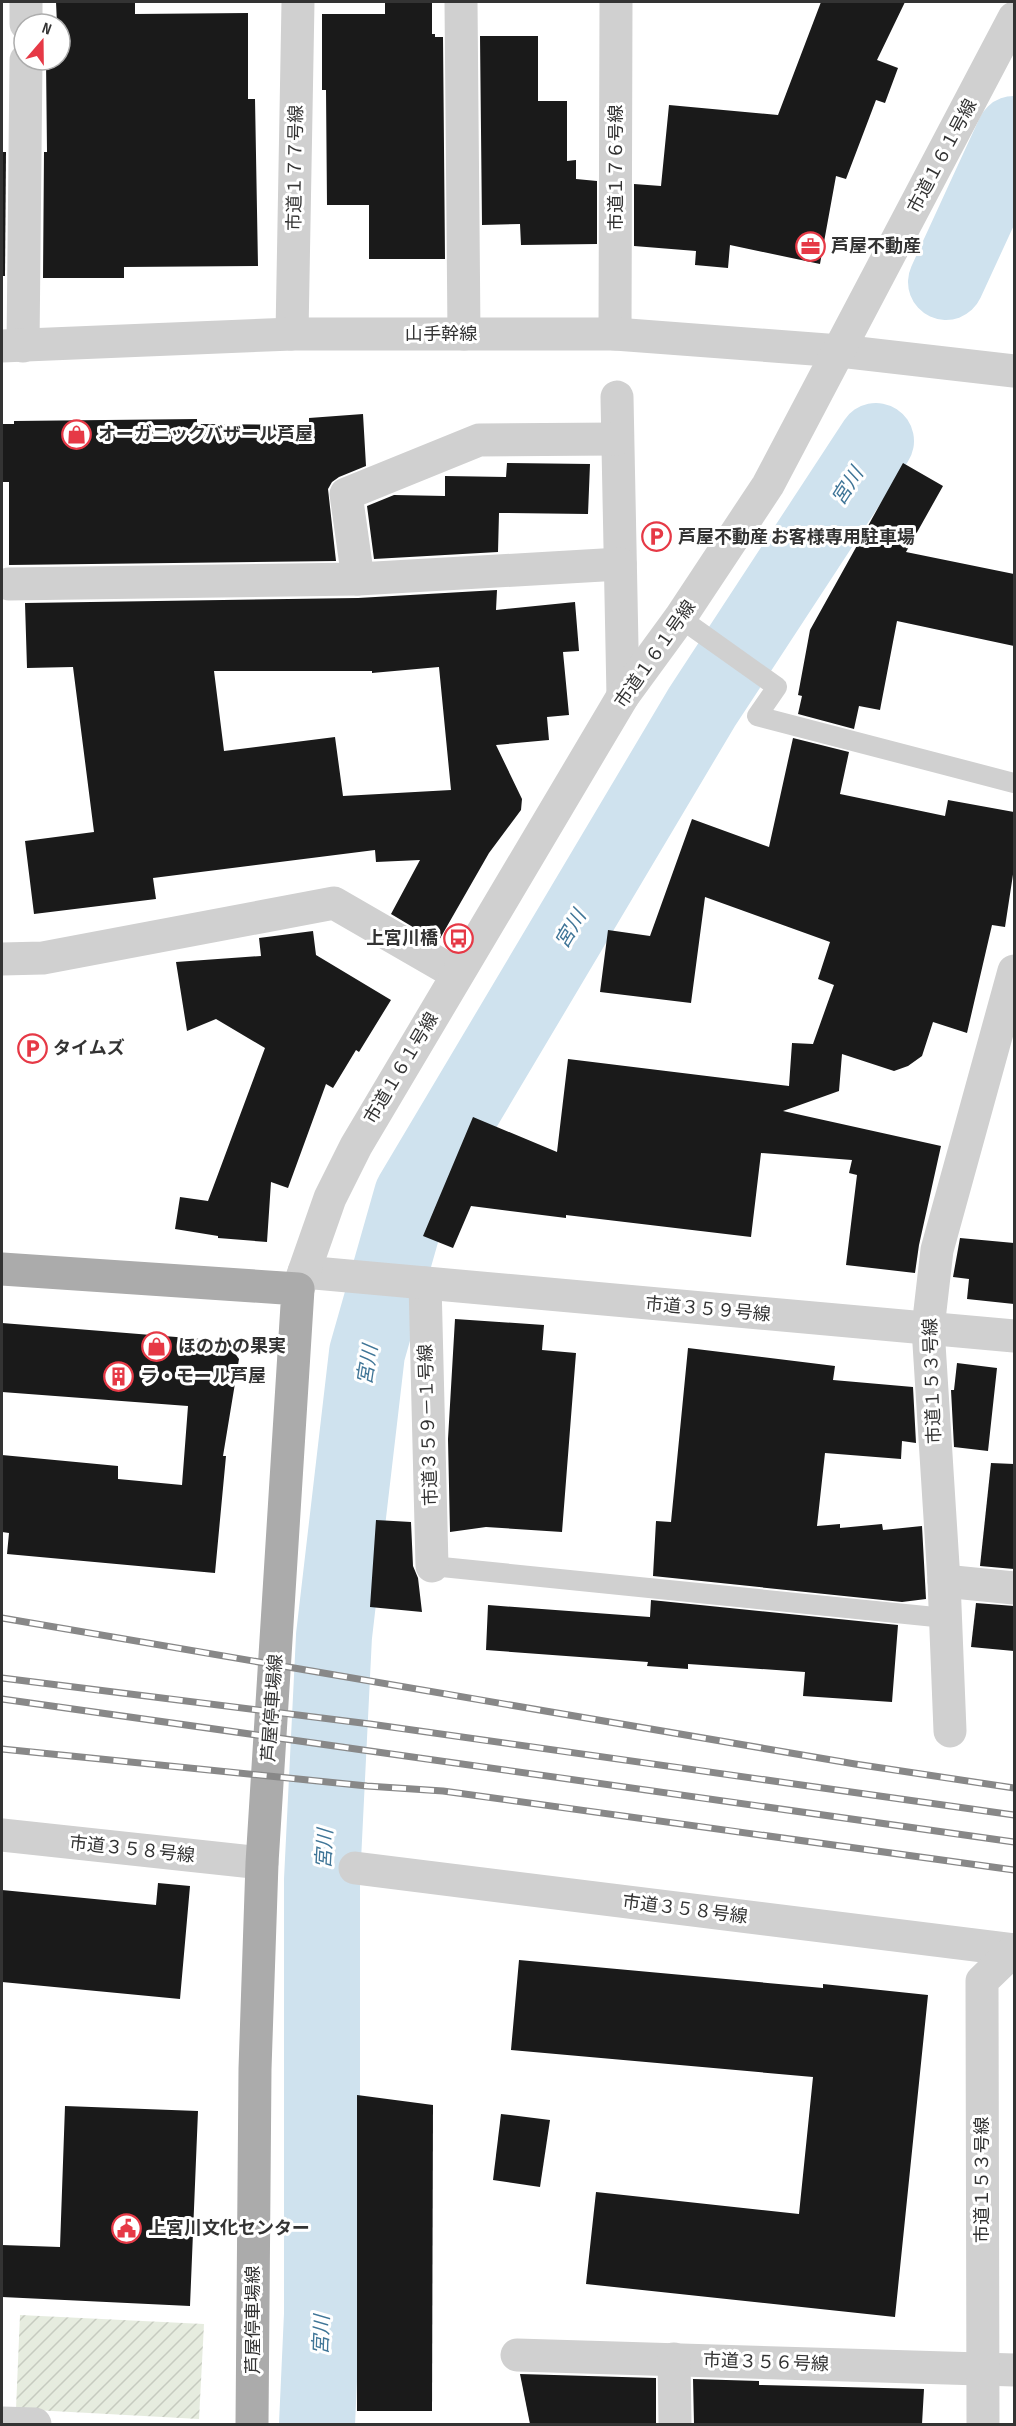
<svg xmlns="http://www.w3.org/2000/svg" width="1016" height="2426" font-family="'Sofia Sans Condensed','Noto Sans JP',sans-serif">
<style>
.garden{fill:url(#garden-furrows)}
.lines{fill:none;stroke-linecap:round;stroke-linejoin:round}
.river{stroke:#cfe2ee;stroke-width:76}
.building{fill:#1a1a1a;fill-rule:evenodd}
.service{stroke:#d0d0d0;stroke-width:20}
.minor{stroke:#d0d0d0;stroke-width:33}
.tertiary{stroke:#d0d0d0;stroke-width:33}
.primary{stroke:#ababab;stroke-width:33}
.rail-casing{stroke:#888;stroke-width:7}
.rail{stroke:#fff;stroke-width:4.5;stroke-dasharray:14;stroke-linecap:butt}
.labels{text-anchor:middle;stroke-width:6;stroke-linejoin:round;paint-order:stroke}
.street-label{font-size:18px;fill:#333;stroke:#fff}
.poi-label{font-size:18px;font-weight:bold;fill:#333;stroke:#fff;text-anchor:start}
.water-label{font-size:20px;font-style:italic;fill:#3f7597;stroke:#fff}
</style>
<defs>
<pattern id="garden-furrows" width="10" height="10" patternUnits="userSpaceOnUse" patternTransform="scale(1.5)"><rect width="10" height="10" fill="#e6ecdf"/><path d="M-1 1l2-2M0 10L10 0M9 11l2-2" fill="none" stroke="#c6cbc0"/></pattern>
</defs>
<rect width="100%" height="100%" fill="#fff"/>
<path class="garden" d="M 20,2315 L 204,2324 L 199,2419 L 16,2409 Z"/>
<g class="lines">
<g class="river">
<path d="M 946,282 L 1014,134"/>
<path d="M 317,2424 L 322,2314 L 322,1880 L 334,1636 L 367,1353 L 412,1195 L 702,707 L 876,441"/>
</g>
</g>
<g class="building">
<path d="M 56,2 L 135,2 L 135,14 L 248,13 L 248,99 L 255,99 L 258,266 L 124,267 L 124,278 L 43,278 L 44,152 L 47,152 L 46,60 L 60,60 L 60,24 L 57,24 Z"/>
<path d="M 385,2 L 432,2 L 432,34 L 435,34 L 435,37 L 443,37 L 445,259 L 369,259 L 369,205 L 327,205 L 326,90 L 322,90 L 322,14 L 385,14 Z"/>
<path d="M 821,2 L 905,2 L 877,60 L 898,68 L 885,103 L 876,100 L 846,179 L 836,176 L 820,264 L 730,245 L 728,268 L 695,265 L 696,251 L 634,246 L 634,184 L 661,186 L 669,105 L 778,115 Z"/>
<path d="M 480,36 L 538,36 L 538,101 L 567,101 L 567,161 L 576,160 L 576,179 L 597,181 L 597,244 L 521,245 L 520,224 L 482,225 Z"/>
<path d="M 2,152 L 6,152 L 5,276 L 2,276 Z"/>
<path d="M 363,414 L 366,466 L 339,477 L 332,482 L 328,489 L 336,561 L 9,565 L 9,482 L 2,482 L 2,424 L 14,424 L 14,421 L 197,419 L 197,424 L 309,425 L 309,418 Z"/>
<path d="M 507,463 L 590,464 L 588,514 L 499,513 L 498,552 L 374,559 L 367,506 L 394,495 L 445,496 L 445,476 L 506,477 Z"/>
<path d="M 903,463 L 943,486 L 906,552 L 1014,574 L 1014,646 L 897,621 L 880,710 L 859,706 L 854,729 L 798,714 L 802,696 L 798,695 L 810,630 Z"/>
<path d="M 497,590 L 496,610 L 575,602 L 579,651 L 563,652 L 569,715 L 547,717 L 549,740 L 496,745 L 522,799 L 521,810 L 489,853 L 438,942 L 391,914 L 420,860 L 376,862 L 375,850 L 153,878 L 156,899 L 34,914 L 25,841 L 94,832 L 73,667 L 27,668 L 25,603 L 358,598 ZM 439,667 L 451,790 L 343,796 L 335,737 L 224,751 L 214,671 L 372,671 L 372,673 Z"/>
<path d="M 793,738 L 849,752 L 840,794 L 945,816 L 948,800 L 1014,812 L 1014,868 L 1005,927 L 992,925 L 967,1033 L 933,1022 L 922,1056 L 908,1066 L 894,1071 L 842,1054 L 839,1091 L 783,1111 L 941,1146 L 919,1245 L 915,1273 L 846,1265 L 857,1175 L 849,1173 L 852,1160 L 761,1153 L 751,1237 L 566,1215 L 566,1218 L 471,1206 L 453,1248 L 423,1236 L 473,1117 L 557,1152 L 568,1059 L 789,1086 L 792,1043 L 813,1044 L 834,985 L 818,979 L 830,942 L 705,897 L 691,1003 L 600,992 L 608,930 L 650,936 L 692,819 L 769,847 Z"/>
<path d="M 313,931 L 316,955 L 391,1000 L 359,1052 L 356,1050 L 333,1088 L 326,1084 L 288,1188 L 271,1182 L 267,1242 L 218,1238 L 218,1236 L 175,1229 L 180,1197 L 208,1201 L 265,1048 L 216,1019 L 187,1031 L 176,962 L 261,956 L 259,938 Z"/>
<path d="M 960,1238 L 1014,1243 L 1014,1304 L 967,1299 L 969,1279 L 953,1277 Z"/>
<path d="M 455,1319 L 544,1325 L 542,1350 L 576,1353 L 562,1532 L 486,1527 L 450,1532 L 448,1439 Z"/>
<path d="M 2,1323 L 226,1341 L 239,1359 L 223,1456 L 226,1456 L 215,1573 L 7,1554 L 9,1533 L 2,1532 L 2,1455 L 118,1466 L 118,1479 L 182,1485 L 188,1406 L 2,1392 Z"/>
<path d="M 688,1348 L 835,1366 L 833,1380 L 913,1387 L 916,1443 L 902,1441 L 901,1459 L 825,1453 L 817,1526 L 840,1524 L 840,1528 L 882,1524 L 883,1530 L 922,1526 L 926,1599 L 902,1602 L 653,1576 L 656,1521 L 671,1522 Z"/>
<path d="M 957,1363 L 997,1368 L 988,1451 L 954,1447 L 951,1390 L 954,1390 Z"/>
<path d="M 991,1463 L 1014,1464 L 1014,1569 L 980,1566 Z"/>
<path d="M 376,1520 L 411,1522 L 413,1566 L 418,1578 L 422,1612 L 370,1607 Z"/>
<path d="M 651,1600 L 898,1625 L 892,1702 L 803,1696 L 805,1672 L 688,1664 L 688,1669 L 647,1666 L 648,1662 L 486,1650 L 488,1605 L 650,1617 Z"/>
<path d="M 976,1603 L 1014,1606 L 1014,1651 L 971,1647 Z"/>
<path d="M 158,1883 L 190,1886 L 180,1999 L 2,1982 L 2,1890 L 156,1905 Z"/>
<path d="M 519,1960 L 823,1988 L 823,1984 L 928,1995 L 895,2317 L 586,2284 L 596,2192 L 799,2214 L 813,2077 L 511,2050 Z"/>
<path d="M 357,2095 L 433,2105 L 432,2411 L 357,2411 Z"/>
<path d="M 65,2106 L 198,2111 L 190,2306 L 2,2297 L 2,2245 L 60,2247 Z"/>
<path d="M 501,2114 L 550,2120 L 540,2187 L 493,2180 Z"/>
<path d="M 520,2374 L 656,2378 L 656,2424 L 530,2424 Z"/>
<path d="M 693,2379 L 759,2381 L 759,2385 L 924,2389 L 922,2424 L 694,2424 Z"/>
</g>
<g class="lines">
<g class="service">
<path d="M 680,618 L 777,687 L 757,716 L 1014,783"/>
<path d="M 432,1566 L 945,1618"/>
</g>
<g class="minor">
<path d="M 461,2 L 464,334"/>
<path d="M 26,24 L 26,2"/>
<path d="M 292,334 L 298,2"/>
<path d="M 615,334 L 616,2"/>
<path d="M 23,346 L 26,60"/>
<path d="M 617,397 L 623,696"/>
<path d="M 358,579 L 346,494 L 479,440 L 617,439"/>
<path d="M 9,584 L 358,579 L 620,564"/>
<path d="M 2,959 L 43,958 L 334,903 L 457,974"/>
<path d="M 425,1283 L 432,1566"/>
<path d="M 944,1581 L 1014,1588"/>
<path d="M 950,1731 L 944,1581 L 928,1328 L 937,1250 L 1014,971"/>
<path d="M 355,1868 L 1014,1950"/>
<path d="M 517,2355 L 1014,2370"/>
<path d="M 674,2359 L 675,2424"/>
<path d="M 2,2423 L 35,2424"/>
</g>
<g class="tertiary">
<path d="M 2,346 L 292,334 L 615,334 L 840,351 L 1014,371"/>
<path d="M 304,1272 L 1014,1336"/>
<path d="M 298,1289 L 330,1198 L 356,1146 L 623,696 L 680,618 L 768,485 L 1014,18"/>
<path d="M 2,1835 L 262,1863"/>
<path d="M 983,2424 L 982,1981 L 1014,1950"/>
</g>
<path class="primary" d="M 2,1269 L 298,1289 L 262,1863 L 255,2069 L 252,2424"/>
<defs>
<g id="rail">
<path d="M 2,1618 L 855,1764 L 1014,1788"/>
<path d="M 2,1678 L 370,1724 L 1014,1815"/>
<path d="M 2,1699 L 1014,1842"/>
<path d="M 2,1749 L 367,1786 L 443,1791 L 1014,1870"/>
</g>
</defs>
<use href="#rail" class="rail-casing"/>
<use href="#rail" class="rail"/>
</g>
<defs>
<symbol id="office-ring" viewBox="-11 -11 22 22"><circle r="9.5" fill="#fff" stroke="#e63946" stroke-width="1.5"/><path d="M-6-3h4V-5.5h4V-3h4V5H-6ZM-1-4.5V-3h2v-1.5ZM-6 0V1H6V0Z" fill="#e63946"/></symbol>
<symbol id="shop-ring" viewBox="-11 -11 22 22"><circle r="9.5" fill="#fff" stroke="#e63946" stroke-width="1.5"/><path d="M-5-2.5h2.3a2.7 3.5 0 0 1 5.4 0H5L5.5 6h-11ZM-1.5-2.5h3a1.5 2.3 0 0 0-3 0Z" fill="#e63946"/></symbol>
<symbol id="parking-ring" viewBox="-11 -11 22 22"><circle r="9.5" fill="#fff" stroke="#e63946" stroke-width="1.5"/><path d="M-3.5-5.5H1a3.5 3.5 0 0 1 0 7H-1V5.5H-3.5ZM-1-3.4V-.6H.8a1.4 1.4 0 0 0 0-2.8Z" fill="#e63946"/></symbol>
<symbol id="bus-ring" viewBox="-11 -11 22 22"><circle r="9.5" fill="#fff" stroke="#e63946" stroke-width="1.5"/><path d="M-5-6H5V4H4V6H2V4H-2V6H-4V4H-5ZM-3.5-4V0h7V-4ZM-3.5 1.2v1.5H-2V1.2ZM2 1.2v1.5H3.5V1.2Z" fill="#e63946"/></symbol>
<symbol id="building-ring" viewBox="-11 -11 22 22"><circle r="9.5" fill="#fff" stroke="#e63946" stroke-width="1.5"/><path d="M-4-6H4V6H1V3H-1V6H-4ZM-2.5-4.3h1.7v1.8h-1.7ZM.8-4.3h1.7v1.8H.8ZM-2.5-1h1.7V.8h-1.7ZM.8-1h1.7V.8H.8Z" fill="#e63946"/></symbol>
<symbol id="civic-ring" viewBox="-11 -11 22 22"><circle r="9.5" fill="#fff" stroke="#e63946" stroke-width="1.5"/><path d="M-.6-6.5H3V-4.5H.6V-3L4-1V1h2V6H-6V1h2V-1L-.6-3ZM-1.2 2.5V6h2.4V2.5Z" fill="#e63946"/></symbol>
</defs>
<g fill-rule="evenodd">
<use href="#office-ring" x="794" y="230" width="33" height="33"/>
<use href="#shop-ring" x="60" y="418" width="33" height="33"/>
<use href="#parking-ring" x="640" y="520" width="33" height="33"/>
<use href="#bus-ring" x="442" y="922" width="33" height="33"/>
<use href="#parking-ring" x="16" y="1032" width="33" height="33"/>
<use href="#shop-ring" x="140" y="1330" width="33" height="33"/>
<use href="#building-ring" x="102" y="1360" width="33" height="33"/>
<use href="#civic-ring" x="110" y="2212" width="33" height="33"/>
</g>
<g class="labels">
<g class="street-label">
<text transform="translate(942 156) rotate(-62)" y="6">市道１６１号線</text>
<text transform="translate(295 168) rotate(-89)" y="6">市道１７７号線</text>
<text transform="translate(616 168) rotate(-90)" y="6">市道１７６号線</text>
<text x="441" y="340">山手幹線</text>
<text transform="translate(655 654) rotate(-55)" y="6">市道１６１号線</text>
<text transform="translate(401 1068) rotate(-59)" y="6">市道１６１号線</text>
<text transform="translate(708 1309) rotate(5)" y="6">市道３５９号線</text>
<text transform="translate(932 1381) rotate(-92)" y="6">市道１５３号線</text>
<text transform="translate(428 1425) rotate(-92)" y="6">市道３５９－１号線</text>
<text transform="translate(272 1708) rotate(-86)" y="6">芦屋停車場線</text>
<text transform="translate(132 1849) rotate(6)" y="6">市道３５８号線</text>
<text transform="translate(685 1909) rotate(7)" y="6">市道３５８号線</text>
<text transform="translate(982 2180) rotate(-90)" y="6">市道１５３号線</text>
<text transform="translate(253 2320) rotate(-90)" y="6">芦屋停車場線</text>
<text transform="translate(766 2362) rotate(2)" y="6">市道３５６号線</text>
</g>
<g class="poi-label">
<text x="831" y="252">芦屋不動産</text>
<text x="98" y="440">オーガニックバザール芦屋</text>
<text x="678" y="543">芦屋不動産 お客様専用駐車場</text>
<text x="438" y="944" text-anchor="end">上宮川橋</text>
<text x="53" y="1054">タイムズ</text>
<text x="178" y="1352">ほのかの果実</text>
<text x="140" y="1382">ラ・モール芦屋</text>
<text x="148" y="2234">上宮川文化センター</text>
</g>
<g class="water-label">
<text transform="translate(847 486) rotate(-57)" y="7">宮川</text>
<text transform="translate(570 929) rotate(-59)" y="7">宮川</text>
<text transform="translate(367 1365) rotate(-81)" y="7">宮川</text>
<text transform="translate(324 1849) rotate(-87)" y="7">宮川</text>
<text transform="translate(321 2335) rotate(-88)" y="7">宮川</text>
</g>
</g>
<rect width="1016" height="2426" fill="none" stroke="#333333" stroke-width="6"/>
<g transform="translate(42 42) rotate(20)"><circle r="28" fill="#ffffff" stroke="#adadad" stroke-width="1.5"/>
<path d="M0-4.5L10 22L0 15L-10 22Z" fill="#e63946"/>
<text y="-9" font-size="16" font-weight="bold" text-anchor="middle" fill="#333333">N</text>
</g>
</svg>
